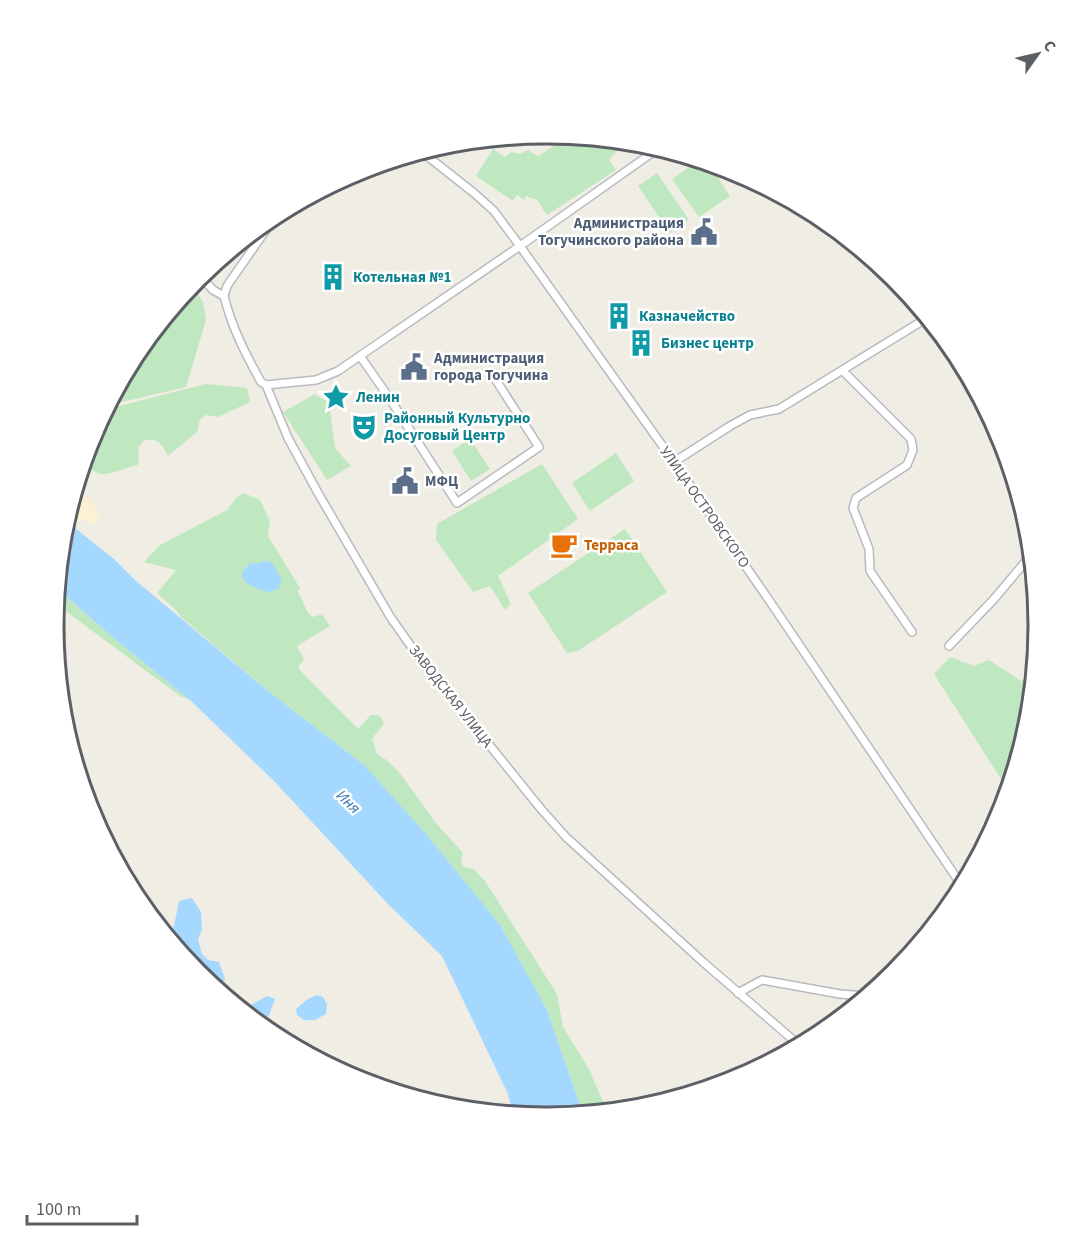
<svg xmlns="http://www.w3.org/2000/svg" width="1092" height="1251" font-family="'Source Sans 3',sans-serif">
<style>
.green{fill:#c0e8c0}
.sand{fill:#fcf2d3}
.water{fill:#a5d8ff}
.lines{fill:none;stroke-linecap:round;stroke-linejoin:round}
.minor-casing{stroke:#b7babf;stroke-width:10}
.minor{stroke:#fff;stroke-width:7}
.labels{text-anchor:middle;stroke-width:5;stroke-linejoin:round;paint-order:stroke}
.service-label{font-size:15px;font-weight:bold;fill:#4e5e75;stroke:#fff;text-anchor:start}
.culture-label{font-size:15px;font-weight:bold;fill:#0d838f;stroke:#fff;text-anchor:start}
.street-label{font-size:15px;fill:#5c6066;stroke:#fff}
.food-label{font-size:15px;font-weight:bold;fill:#c56008;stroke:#fff;text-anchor:start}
.water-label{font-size:16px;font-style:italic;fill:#3c78b7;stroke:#fff}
.rim{fill:none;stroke:#5c6066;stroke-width:3}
</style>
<rect width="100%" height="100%" fill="#efede4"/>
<g class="green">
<path d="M 570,136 L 647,144 L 636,148 L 623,144 L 609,160 L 616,170 L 547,215 L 537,200 L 526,196 L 524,200 L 517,195 L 513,201 L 476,176 L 493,149 L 505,157 L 511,152 L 520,154 L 528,150 L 538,156 Z"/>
<path d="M 681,155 L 708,163 L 730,196 L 699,217 L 672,179 L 689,167 Z"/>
<path d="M 657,173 L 689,220 L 670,233 L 638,186 Z"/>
<path d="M 192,285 L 203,302 L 206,320 L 186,387 L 109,405 L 137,352 Z"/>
<path d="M 206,384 L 247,388 L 250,402 L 218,417 L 206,415 L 200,419 L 197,432 L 168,456 C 161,443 159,439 144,440 L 138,448 L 139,454 L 138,465 C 127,467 108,477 98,473 C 94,472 92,469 89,467 L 94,461 L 86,455 L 92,437 L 107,409 Z"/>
<path d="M 315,394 L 329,403 L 335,448 L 351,466 L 327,480 L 283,412 Z"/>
<path d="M 470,439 L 490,469 L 471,481 L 452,451 Z"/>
<path d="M 616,453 L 634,481 L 590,511 L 572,483 Z"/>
<path d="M 542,464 L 578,519 L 498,576 L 511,604 L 505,610 L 490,586 L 473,592 L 436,540 L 437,524 Z"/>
<path d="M 244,493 L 260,500 L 270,521 L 268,536 L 300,588 L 298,592 L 308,613 L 313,617 L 322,614 L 330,626 L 297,646 L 304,659 L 298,668 L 358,729 L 371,715 L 379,715 L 384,723 L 372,739 L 377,754 L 388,761 L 399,772 L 436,823 L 463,853 L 461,861 L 464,867 L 474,869 L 485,881 L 557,994 L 563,1027 L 589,1069 L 607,1111 L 583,1114 L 547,1010 L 364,765 L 268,691 L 181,617 L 178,612 L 157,593 L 176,570 L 144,562 L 160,545 L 227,510 L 236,498 Z"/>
<path d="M 625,529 L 667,592 L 578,651 L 567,653 L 528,593 Z"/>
<path d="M 58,589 L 111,636 L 190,700 L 180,696 L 56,604 Z"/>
<path d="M 950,657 L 974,666 L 989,660 L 1021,681 L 1034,669 L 1028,722 L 1008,790 L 934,674 Z"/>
</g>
<path class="sand" d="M 76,489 L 82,492 L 99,512 L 96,521 L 91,525 L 83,519 L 72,526 L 66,520 Z"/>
<g class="water">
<path d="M 66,520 L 70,524 L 114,559 L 135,580 L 268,691 L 364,765 L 426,834 L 500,925 L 547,1010 L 583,1114 L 546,1117 L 513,1114 L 508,1094 L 442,956 L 388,904 L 274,781 L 190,700 L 111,636 L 58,589 L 64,529 Z"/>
<path d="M 266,561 L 272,563 L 282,580 L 278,589 L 270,592 C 259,590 245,586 241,574 L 249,564 L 253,563 L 258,564 L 261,562 Z"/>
<path d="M 192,898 L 201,912 L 202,929 L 198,940 L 202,954 L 208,960 L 219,962 L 225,979 L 221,992 L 198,973 L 167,936 L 174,926 L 179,901 Z"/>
<path d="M 316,995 L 323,997 L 327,1004 L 326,1014 L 315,1020 L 304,1020 L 297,1015 L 296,1009 L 305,1001 Z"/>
<path d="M 267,996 L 275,999 L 269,1015 L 262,1026 L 242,1010 Z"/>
</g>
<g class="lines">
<defs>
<g id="minor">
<path d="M 422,152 L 474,193 L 494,211 L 520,246 L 674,462 L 773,606 L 962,886"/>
<path d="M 200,276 L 213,290 L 224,296 C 232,328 245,353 261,382 L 266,385 L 288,438 L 318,493 L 391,618 L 420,659 L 541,809 L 566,837 L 703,962 L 799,1045"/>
<path d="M 224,296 L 227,286 L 277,214"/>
<path d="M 360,356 L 388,396 L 457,503 L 539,447 L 492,374"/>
<path d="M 843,371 L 911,439 L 913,450 L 907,465 L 856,498 L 853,508 L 869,549 L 870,571 L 912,632"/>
<path d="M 266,385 L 316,380 L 338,371 L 520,246 L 659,148"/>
<path d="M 674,462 L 730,426 L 750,415 L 779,409 L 927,318"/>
<path d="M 949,646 L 994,599 L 1031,555"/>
<path d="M 738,993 L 762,980 L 840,994 L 866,996"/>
</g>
</defs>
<use href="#minor" class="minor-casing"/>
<use href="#minor" class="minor"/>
</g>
<defs>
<symbol id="civic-bare" viewBox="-9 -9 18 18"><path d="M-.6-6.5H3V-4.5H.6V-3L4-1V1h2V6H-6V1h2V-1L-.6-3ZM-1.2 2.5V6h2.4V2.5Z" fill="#5c6f8a" stroke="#fff" stroke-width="2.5" paint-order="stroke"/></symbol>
<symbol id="building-bare" viewBox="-9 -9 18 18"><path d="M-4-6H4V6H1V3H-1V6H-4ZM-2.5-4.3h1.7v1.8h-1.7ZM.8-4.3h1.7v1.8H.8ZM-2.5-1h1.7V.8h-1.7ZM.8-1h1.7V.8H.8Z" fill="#0f9aa8" stroke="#fff" stroke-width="2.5" paint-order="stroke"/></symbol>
<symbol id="sight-bare" viewBox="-9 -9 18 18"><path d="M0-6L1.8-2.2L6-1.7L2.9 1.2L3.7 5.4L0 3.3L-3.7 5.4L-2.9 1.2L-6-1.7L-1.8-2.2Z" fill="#0f9aa8" stroke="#fff" stroke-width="2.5" paint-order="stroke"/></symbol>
<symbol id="theatre-bare" viewBox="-9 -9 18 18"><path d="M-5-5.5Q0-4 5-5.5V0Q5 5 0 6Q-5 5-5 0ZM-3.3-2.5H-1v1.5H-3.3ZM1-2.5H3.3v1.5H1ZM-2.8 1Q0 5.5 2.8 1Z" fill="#0f9aa8" stroke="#fff" stroke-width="2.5" paint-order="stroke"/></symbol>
<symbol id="cafe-bare" viewBox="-9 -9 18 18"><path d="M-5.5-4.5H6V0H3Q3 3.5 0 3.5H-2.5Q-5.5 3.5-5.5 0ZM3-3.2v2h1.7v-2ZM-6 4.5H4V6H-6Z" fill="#e8710a" stroke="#fff" stroke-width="2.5" paint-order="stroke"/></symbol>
</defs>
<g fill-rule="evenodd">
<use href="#civic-bare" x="685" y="213" width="38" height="38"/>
<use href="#building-bare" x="314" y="258" width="38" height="38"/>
<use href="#building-bare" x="600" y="297" width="38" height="38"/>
<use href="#building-bare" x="622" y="324" width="38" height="38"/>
<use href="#civic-bare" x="395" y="348" width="38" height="38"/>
<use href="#sight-bare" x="317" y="378" width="38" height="38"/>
<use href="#theatre-bare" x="345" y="408" width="38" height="38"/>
<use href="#civic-bare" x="386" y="462" width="38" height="38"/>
<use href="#cafe-bare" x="545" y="526" width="38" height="38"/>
</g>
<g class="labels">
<g class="service-label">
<text x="684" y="228" text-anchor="end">Администрация<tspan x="684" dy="17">Тогучинского района</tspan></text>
<text x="434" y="363">Администрация<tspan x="434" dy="17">города Тогучина</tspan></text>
<text x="425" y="486">МФЦ</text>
</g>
<g class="culture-label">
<text x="353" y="282">Котельная №1</text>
<text x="639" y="321">Казначейство</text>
<text x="661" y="348">Бизнес центр</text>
<text x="356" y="402">Ленин</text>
<text x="384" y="423">Районный Культурно<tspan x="384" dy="17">Досуговый Центр</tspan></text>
</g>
<g class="street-label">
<text transform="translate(705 507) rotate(55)" y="5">УЛИЦА ОСТРОВСКОГО</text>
<text transform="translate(451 696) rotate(52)" y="5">ЗАВОДСКАЯ УЛИЦА</text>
</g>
<g class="food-label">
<text x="584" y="550">Терраса</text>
</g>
<g class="water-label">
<text transform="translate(349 801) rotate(44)" y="6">Иня</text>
</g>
</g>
<path d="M0 0H1092V1251H0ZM545 144H547A481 481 0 0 1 1028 625V626A481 481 0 0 1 547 1107H545A481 481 0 0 1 64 626V625A481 481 0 0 1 545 144Z" fill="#fff" fill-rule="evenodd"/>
<path class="rim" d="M545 144H547A481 481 0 0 1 1028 625V626A481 481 0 0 1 547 1107H545A481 481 0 0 1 64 626V625A481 481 0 0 1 545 144Z"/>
<g transform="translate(1038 54) rotate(56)" stroke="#ffffff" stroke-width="4.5" paint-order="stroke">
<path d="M0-4.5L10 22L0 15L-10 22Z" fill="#5c6066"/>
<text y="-9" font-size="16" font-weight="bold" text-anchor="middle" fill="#5c6066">С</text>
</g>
<path d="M27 1215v9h110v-9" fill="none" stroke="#5c6066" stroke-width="3"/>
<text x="36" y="1215" font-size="18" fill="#5c6066" stroke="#ffffff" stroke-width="4.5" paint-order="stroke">100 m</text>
</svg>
